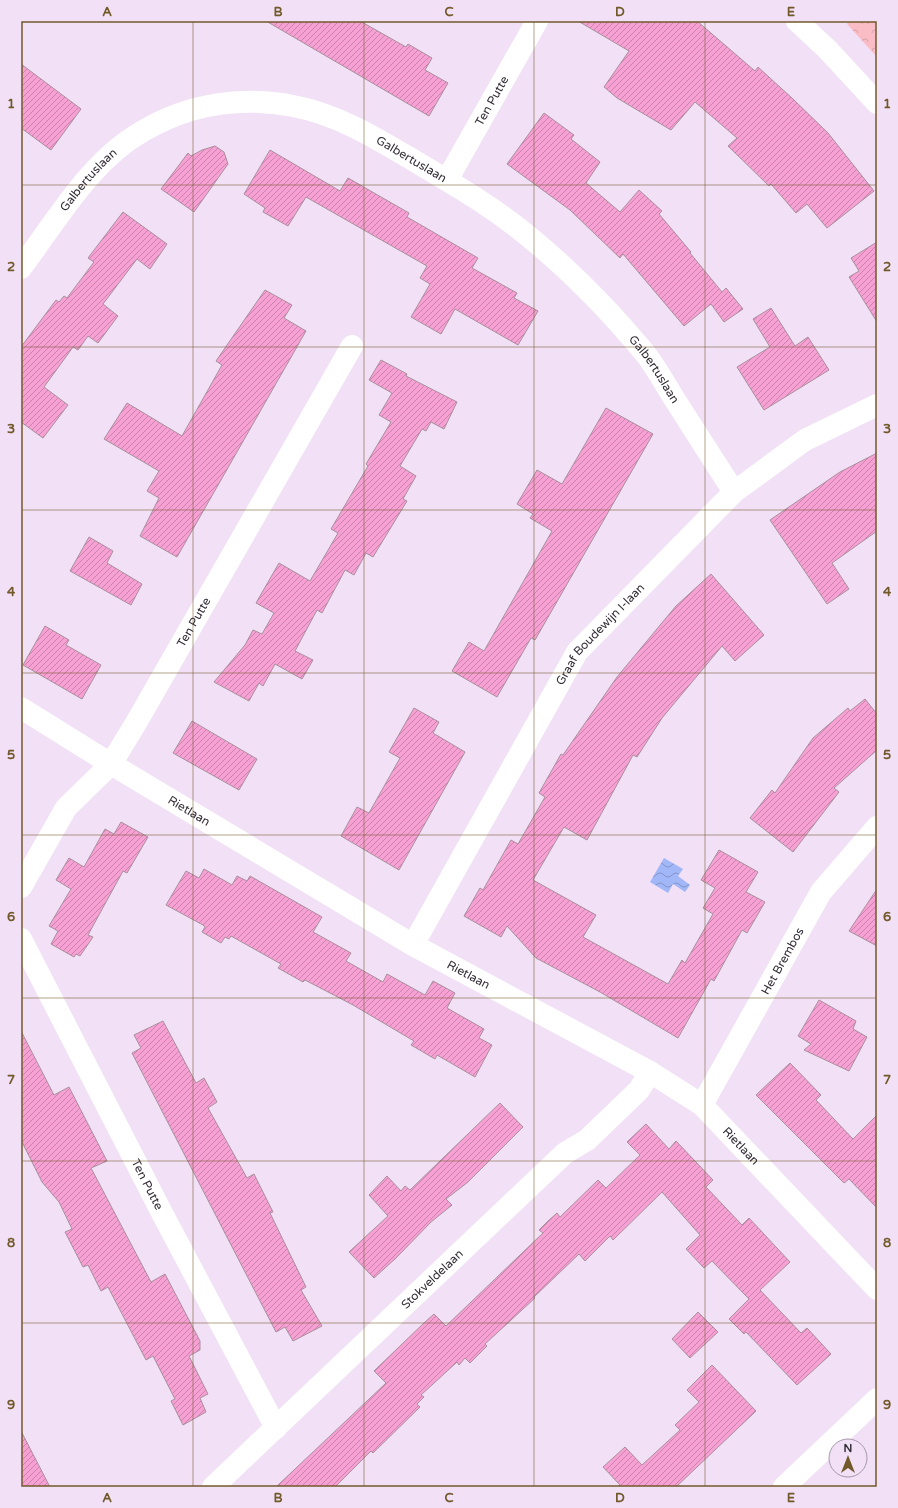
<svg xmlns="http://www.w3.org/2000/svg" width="898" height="1508" font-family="'Varela Round',sans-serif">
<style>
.forest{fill:url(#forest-crowns)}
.water{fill:url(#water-waves)}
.building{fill:url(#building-hatch);stroke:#a9909d}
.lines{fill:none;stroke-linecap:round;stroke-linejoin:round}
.minor{stroke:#fff;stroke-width:22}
.secondary{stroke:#fff;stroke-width:22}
.grid{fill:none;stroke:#71592a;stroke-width:1;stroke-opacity:0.55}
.labels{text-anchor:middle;stroke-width:4;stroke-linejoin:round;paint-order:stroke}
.street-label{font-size:12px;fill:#342d36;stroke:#f1e0f6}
.neatline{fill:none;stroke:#71592a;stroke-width:1.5}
.grid-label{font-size:13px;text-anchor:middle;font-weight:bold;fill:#71592a}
</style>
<defs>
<pattern id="forest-crowns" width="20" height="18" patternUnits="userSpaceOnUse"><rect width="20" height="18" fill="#fabcc5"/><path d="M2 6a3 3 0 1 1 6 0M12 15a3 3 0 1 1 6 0" fill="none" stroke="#d7a2aa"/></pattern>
<pattern id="water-waves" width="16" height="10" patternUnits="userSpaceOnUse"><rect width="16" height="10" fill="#a1b7f8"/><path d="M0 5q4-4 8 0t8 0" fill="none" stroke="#8495ca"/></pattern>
<pattern id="building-hatch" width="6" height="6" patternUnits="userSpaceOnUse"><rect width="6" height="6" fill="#f7a0d4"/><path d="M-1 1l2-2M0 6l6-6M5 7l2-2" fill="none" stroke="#c983ad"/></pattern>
</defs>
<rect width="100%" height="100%" fill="#f1e0f6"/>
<path class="forest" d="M 851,21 L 877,21 L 877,57 L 847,24 Z"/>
<path class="water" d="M 664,858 L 683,869 L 678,876 L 690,885 L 685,892 L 673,884 L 668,893 L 650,882 Z"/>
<g class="building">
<path d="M 266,21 L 360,21 L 406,47 L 408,44 L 432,58 L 425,70 L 448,83 L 429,116 Z"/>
<path d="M 578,21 L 697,21 L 755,71 L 758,67 L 793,99 L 828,133 L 874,191 L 827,228 L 807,204 L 796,213 L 771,184 L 769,186 L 728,146 L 737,138 L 695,102 L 671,130 L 617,98 L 604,87 L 629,51 Z"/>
<path d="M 21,64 L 81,109 L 51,150 L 21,128 Z"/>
<path d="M 544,113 L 574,135 L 571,139 L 600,162 L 586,183 L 620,212 L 639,190 L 662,211 L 659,214 L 691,252 L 690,253 L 722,292 L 726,288 L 743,309 L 724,322 L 711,304 L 684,326 L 623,254 L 620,258 L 570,210 L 507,164 Z"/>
<path d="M 215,146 L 224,152 L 228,164 L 194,212 L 161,189 L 188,153 L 191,156 L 202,150 Z"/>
<path d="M 270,150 L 340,191 L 348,178 L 409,213 L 407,217 L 478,258 L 472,268 L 517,293 L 514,298 L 538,311 L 518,345 L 455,309 L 441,334 L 411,317 L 430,284 L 420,278 L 427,266 L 306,197 L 288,226 L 263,212 L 265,208 L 244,194 Z"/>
<path d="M 123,212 L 167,244 L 150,269 L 137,259 L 103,304 L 118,316 L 98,343 L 88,336 L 78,350 L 73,347 L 44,387 L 68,405 L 43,438 L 21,422 L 21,347 L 56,300 L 59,302 L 64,296 L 67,298 L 94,262 L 88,258 Z"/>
<path d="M 877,242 L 877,322 L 849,277 L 859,271 L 851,258 Z"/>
<path d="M 265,290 L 292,305 L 284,318 L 306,331 L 177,557 L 140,536 L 159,498 L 147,491 L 159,471 L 104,439 L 127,403 L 182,436 L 222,365 L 216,361 Z"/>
<path d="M 771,308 L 795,346 L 808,337 L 829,370 L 764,410 L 737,367 L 770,347 L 753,319 Z"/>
<path d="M 381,360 L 407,374 L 406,376 L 457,402 L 444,429 L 431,422 L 426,431 L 422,429 L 400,466 L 416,476 L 403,499 L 407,501 L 373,557 L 366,553 L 354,575 L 345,570 L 322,613 L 317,610 L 295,651 L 313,660 L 302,679 L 275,664 L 263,686 L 259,683 L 249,701 L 214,682 L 245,645 L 253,630 L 262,634 L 274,613 L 256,603 L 279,563 L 310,581 L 338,533 L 331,529 L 368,466 L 366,464 L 391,422 L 379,415 L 392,393 L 369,380 Z"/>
<path d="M 606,408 L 653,434 L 535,640 L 531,638 L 497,697 L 452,671 L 469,642 L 484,651 L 552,531 L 530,518 L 533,514 L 517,504 L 537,470 L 562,484 Z"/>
<path d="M 877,453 L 877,531 L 832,563 L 849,589 L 827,604 L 770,520 L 840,472 Z"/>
<path d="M 89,537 L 113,551 L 107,563 L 142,584 L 131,605 L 70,571 Z"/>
<path d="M 711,574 L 764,635 L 735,661 L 722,646 L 662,718 L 637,757 L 633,755 L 587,840 L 564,827 L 533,880 L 596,915 L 583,937 L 668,984 L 682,960 L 685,963 L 713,914 L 703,908 L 715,888 L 701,880 L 719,850 L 758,872 L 746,892 L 765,902 L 747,933 L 742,930 L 714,981 L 711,979 L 678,1038 L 600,992 L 536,958 L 507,926 L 501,937 L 464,916 L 480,888 L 483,890 L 511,840 L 518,844 L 545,797 L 539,793 L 561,754 L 563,755 L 617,677 L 676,606 Z"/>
<path d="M 45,626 L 69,640 L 66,645 L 101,665 L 82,699 L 23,665 Z"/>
<path d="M 865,699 L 877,714 L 877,750 L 834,788 L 839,792 L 793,852 L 750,818 L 772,790 L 775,793 L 813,738 L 848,708 L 850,711 Z"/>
<path d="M 414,708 L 439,722 L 433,733 L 465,752 L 399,870 L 341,836 L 357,807 L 369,813 L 400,758 L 389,752 Z"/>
<path d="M 192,721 L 257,759 L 239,790 L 173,753 Z"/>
<path d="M 121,822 L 148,837 L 127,873 L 123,871 L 88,935 L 93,937 L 80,956 L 76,954 L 74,957 L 51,944 L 58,931 L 49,926 L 71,889 L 56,880 L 69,858 L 84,867 L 105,829 L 114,834 Z"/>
<path d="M 204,869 L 232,885 L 237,876 L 247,881 L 250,876 L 322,917 L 313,932 L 351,953 L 346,961 L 383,982 L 387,974 L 425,995 L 433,981 L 455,993 L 447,1008 L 484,1029 L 479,1038 L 492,1045 L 475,1077 L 437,1055 L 435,1059 L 411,1045 L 414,1041 L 353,1005 L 305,980 L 303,982 L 278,968 L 281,964 L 231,936 L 229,939 L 225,937 L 221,943 L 202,932 L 205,927 L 203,925 L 166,905 L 186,871 L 199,878 Z"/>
<path d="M 877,889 L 877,946 L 849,931 Z"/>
<path d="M 819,1000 L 856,1021 L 853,1029 L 867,1037 L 849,1071 L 804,1050 L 811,1044 L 798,1036 Z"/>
<path d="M 163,1021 L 196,1083 L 204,1078 L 217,1102 L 208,1108 L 247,1178 L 254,1174 L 273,1212 L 270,1213 L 306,1287 L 301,1290 L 322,1326 L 293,1341 L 285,1327 L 276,1332 L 132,1053 L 141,1048 L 134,1035 Z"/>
<path d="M 21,1031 L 54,1095 L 69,1087 L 107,1161 L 91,1168 L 151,1282 L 165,1274 L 200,1341 L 200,1350 L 189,1356 L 208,1394 L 200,1398 L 206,1412 L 183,1425 L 171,1401 L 175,1399 L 153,1356 L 146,1360 L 108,1287 L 101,1291 L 88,1265 L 83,1267 L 65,1232 L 72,1229 L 59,1202 L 42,1182 L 21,1140 Z"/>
<path d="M 790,1063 L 821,1095 L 816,1100 L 853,1139 L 877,1115 L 877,1208 L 849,1179 L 844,1183 L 756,1095 Z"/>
<path d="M 500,1103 L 523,1127 L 468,1182 L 446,1199 L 452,1205 L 431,1222 L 396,1258 L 374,1278 L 349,1252 L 388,1216 L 369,1195 L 387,1176 L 401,1191 L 405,1186 L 410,1190 Z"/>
<path d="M 646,1124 L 669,1149 L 676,1141 L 713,1180 L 706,1187 L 742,1225 L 749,1218 L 790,1262 L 760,1290 L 801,1333 L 807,1328 L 831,1354 L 797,1385 L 746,1332 L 744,1334 L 729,1319 L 749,1299 L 712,1261 L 704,1268 L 686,1249 L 700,1235 L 662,1192 L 613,1240 L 610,1236 L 585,1261 L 579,1254 L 534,1297 L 535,1298 L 485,1344 L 487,1346 L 470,1363 L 465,1358 L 459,1365 L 457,1362 L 421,1395 L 424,1397 L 417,1404 L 420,1407 L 373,1453 L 371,1451 L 335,1487 L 276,1487 L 386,1383 L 374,1371 L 425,1322 L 434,1314 L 446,1326 L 543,1233 L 539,1230 L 548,1221 L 557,1213 L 560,1217 L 598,1180 L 606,1188 L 640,1155 L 627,1142 Z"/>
<path d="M 698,1312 L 718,1332 L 690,1358 L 672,1339 Z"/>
<path d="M 712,1365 L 756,1411 L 676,1487 L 617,1487 L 620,1485 L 603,1467 L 625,1447 L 642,1465 L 680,1430 L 675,1425 L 699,1402 L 687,1390 Z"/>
<path d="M 21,1431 L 50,1487 L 21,1487 Z"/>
</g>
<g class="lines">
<g class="minor">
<path d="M 797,21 L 827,49 L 877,103"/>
<path id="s1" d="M 447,180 L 537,21"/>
<path id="s2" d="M 21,268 C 57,220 90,161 143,131 C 189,104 241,96 293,106 C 337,114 376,138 413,160 C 452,183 493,207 528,236 C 571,271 609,310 644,352 C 656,367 665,384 675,400 C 695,431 714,461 734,492"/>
<path id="s3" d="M 21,708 L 111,764 L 413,945 L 650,1072 L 702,1105 L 877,1289"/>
<path id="s4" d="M 21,887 L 66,808 L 111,764 L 136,723 L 352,346"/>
<path id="s5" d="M 21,939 L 162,1213 L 276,1428"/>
<path id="s6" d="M 413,945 L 577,652 L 734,492 L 805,440 L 877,405"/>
<path id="s7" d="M 702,1105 L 821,892 L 877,827"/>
<path id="s8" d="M 213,1487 L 565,1153 L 587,1140 L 639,1090 L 650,1072"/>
</g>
<path class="secondary" d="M 784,1487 L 877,1399"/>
</g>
<path class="grid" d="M 193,21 L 193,1487M 364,21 L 364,1487M 534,21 L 534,1487M 705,21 L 705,1487M 21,185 L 877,185M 21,347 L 877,347M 21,510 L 877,510M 21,673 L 877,673M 21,835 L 877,835M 21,998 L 877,998M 21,1161 L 877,1161M 21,1323 L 877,1323"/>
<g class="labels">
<g class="street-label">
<text dy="4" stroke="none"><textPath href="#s1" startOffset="91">Ten Putte</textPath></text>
<text dy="4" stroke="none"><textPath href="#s2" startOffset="471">Galbertuslaan</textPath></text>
<text dy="4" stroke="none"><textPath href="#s2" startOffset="111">Galbertuslaan</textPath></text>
<text dy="4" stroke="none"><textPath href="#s2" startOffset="795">Galbertuslaan</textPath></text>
<text dy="4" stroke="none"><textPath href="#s4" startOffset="318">Ten Putte</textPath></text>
<text dy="4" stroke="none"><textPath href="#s6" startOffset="364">Graaf Boudewijn I-laan</textPath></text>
<text dy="4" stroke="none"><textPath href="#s3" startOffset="197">Rietlaan</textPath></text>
<text dy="4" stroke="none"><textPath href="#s7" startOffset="165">Het Brembos</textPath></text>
<text dy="4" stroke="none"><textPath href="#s3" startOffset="521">Rietlaan</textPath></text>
<text dy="4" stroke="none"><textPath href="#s3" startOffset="845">Rietlaan</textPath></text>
<text dy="4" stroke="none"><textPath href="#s5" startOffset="276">Ten Putte</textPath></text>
<text dy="4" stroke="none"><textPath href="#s8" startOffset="302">Stokveldelaan</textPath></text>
</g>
</g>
<rect width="898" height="1508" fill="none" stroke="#f1e0f6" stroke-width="44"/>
<g transform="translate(848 1458)"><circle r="19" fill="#f1e0f6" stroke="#a598a9"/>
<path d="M0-3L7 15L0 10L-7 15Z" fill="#71592a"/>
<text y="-6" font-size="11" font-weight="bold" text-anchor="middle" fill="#342d36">N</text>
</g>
<rect x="22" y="22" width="854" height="1464" class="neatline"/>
<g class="grid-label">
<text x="107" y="16">A</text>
<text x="278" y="16">B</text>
<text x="449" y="16">C</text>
<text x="620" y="16">D</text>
<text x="791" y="16">E</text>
<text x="11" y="108">1</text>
<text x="887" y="108">1</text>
<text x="11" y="271">2</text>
<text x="887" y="271">2</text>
<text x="11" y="433">3</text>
<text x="887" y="433">3</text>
<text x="11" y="596">4</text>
<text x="887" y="596">4</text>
<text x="11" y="759">5</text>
<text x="887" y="759">5</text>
<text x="11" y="921">6</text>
<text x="887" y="921">6</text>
<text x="11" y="1084">7</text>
<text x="887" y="1084">7</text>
<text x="11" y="1247">8</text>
<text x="887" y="1247">8</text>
<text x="11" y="1409">9</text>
<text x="887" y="1409">9</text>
<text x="107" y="1502">A</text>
<text x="278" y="1502">B</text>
<text x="449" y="1502">C</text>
<text x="620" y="1502">D</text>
<text x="791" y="1502">E</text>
</g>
</svg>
